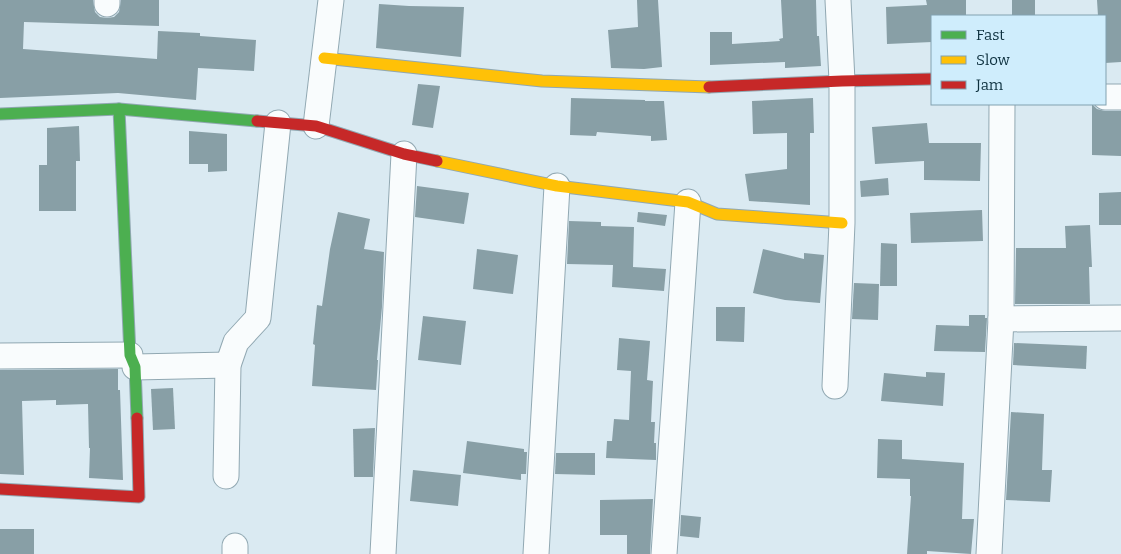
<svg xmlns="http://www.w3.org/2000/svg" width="1121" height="554" font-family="Bitter,serif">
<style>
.building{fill:#889fa6}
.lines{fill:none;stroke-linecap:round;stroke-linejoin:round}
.street-casing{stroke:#91a8b2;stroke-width:27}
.fast-casing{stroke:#91a8b2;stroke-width:13}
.slow-casing{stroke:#91a8b2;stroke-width:13}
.jam-casing{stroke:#91a8b2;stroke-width:13}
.street{stroke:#f9fcfd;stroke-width:25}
.fast{stroke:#4caf50;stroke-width:11}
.slow{stroke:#ffc107;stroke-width:11}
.jam{stroke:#c62828;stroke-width:11}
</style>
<rect width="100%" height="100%" fill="#daeaf2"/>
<g class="building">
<path d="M 0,0 L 93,0 L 95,12 L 100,17 L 107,18 L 114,17 L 119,12 L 121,0 L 159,0 L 159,26 L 24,22 L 23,49 L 157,59 L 158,31 L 200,33 L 200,36 L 256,40 L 254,71 L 198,68 L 196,100 L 118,93 L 0,98 Z"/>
<path d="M 637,0 L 658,0 L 662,67 L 644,69 L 611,68 L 608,30 L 638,27 Z"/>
<path d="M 781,0 L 816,0 L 817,36 L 819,36 L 821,66 L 785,68 L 785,62 L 710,65 L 710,32 L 732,32 L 732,44 L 780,41 L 779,39 L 783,38 Z"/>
<path d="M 926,0 L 966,0 L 966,16 L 932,16 L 932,42 L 887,44 L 886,7 L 927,5 Z"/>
<rect x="1012" y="0" width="23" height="16"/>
<path d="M 1097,0 L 1121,0 L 1121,62 L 1105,63 L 1105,16 L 1098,16 Z"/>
<path d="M 379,4 L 409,6 L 464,7 L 461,57 L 376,48 Z"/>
<path d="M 418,84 L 440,86 L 433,128 L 412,125 Z"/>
<path d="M 571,98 L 645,100 L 645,101 L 664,101 L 667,140 L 651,141 L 651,136 L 597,132 L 596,136 L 570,135 Z"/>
<path d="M 813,98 L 814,133 L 810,133 L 810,205 L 749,201 L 745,174 L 787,169 L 787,133 L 753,134 L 752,101 Z"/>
<path d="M 1092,104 L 1097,109 L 1105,111 L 1121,111 L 1121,156 L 1092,155 Z"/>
<path d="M 927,123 L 929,143 L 981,143 L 980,181 L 924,180 L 924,161 L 875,164 L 872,127 Z"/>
<path d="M 79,126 L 80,161 L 76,161 L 76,211 L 39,211 L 39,165 L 47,165 L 47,128 Z"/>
<path d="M 189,131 L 227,134 L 227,171 L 208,172 L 208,164 L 189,164 Z"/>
<path d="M 888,178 L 889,195 L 861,197 L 860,181 Z"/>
<path d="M 417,186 L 469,193 L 464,224 L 415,217 Z"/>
<path d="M 1121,192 L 1121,225 L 1099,225 L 1099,193 Z"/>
<path d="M 982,210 L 983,241 L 911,243 L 910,213 Z"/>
<path d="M 338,212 L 370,219 L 364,249 L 384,252 L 382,307 L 377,360 L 378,360 L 376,390 L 312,386 L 315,345 L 313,344 L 317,305 L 322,306 L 330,249 Z"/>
<path d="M 638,212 L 667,215 L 665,226 L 637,222 Z"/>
<path d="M 569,221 L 601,222 L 601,226 L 634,227 L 633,267 L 666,269 L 664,291 L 612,287 L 613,265 L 567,264 Z"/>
<path d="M 1090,225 L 1092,267 L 1089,267 L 1090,304 L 1015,304 L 1016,248 L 1066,248 L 1065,226 Z"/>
<path d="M 881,243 L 897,244 L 897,286 L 880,286 Z"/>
<path d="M 477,249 L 518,255 L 513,294 L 473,289 Z"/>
<path d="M 763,249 L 804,259 L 804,253 L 824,255 L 820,303 L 785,300 L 753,293 Z"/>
<path d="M 854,283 L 879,284 L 878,320 L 852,319 Z"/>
<path d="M 716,307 L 745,307 L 744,342 L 716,341 Z"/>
<path d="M 969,315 L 985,315 L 985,318 L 987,318 L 985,352 L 934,351 L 936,325 L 969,326 Z"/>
<path d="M 423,316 L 466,321 L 461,365 L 418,360 Z"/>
<path d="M 619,338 L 650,341 L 647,380 L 653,381 L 651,422 L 655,422 L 654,443 L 656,443 L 656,460 L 606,458 L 607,441 L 612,441 L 614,419 L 629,420 L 631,371 L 617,370 Z"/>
<path d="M 1014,343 L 1087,346 L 1086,369 L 1013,365 Z"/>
<path d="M 118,369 L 118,390 L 120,390 L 123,480 L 89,478 L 90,448 L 89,448 L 88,404 L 56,405 L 56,400 L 22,401 L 24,475 L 0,474 L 0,370 Z"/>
<path d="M 926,372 L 945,373 L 943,406 L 881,401 L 884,373 L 926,377 Z"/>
<path d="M 173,388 L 175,429 L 153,430 L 151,389 Z"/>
<path d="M 1011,412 L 1044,414 L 1042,470 L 1052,470 L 1050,502 L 1006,500 Z"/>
<path d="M 375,428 L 373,477 L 354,477 L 353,429 Z"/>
<path d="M 878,439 L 902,440 L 902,459 L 964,463 L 962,519 L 974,519 L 971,554 L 927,551 L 927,554 L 907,554 L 911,496 L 910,496 L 910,479 L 877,478 Z"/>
<path d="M 467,441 L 524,449 L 524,452 L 527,452 L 526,474 L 521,474 L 521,480 L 463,473 Z"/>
<path d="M 556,453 L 595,453 L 595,475 L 555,474 Z"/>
<path d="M 413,470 L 461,475 L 458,506 L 410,501 Z"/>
<path d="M 653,499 L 650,554 L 627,554 L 627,535 L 600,535 L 600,500 Z"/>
<path d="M 681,515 L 701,517 L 699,538 L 680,536 Z"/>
<rect x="0" y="529" width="34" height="25"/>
</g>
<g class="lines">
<defs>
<g id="street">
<path d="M 107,4 L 107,0"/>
<path d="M 1105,97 L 1121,97"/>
<path d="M 316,126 L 331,0"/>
<path d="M 1001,319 L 1121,318"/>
<path d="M 0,356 L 130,355"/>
<path d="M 135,367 L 228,365"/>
<path d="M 835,386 L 842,223 L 842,81 L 838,0"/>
<path d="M 226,476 L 228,365 L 236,342 L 258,318 L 278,123"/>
<path d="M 235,554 L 235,546"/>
<path d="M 383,554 L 404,154"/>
<path d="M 536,554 L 557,186"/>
<path d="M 664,554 L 688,202"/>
<path d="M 989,554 L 1001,319 L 1002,104"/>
</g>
<g id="fast">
<path d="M 119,109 L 130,355 L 135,367 L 137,418"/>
<path d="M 0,114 L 119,109 L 257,121"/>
</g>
<g id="slow">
<path d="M 324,58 L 542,81 L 709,87"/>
<path d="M 437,161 L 557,186 L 688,202 L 717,214 L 842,223"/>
</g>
<g id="jam">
<path d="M 709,87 L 842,81 L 932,79"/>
<path d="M 257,121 L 316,126 L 404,154 L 437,161"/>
<path d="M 0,489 L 139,497 L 137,418"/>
</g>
</defs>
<use href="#street" class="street-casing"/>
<use href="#fast" class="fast-casing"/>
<use href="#slow" class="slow-casing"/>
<use href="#jam" class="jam-casing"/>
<use href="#street" class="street"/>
<use href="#fast" class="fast"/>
<use href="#slow" class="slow"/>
<use href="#jam" class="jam"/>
</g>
<rect x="931" y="15" width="175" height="90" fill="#cfedfc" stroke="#81a1b0"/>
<rect x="941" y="31" width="25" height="8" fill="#4caf50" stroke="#81a1b0"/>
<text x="976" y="40" font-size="15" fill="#0d303e">Fast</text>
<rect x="941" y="56" width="25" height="8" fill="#ffc107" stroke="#81a1b0"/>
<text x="976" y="65" font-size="15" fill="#0d303e">Slow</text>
<rect x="941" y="81" width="25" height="8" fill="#c62828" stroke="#81a1b0"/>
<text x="976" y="90" font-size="15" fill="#0d303e">Jam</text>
</svg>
